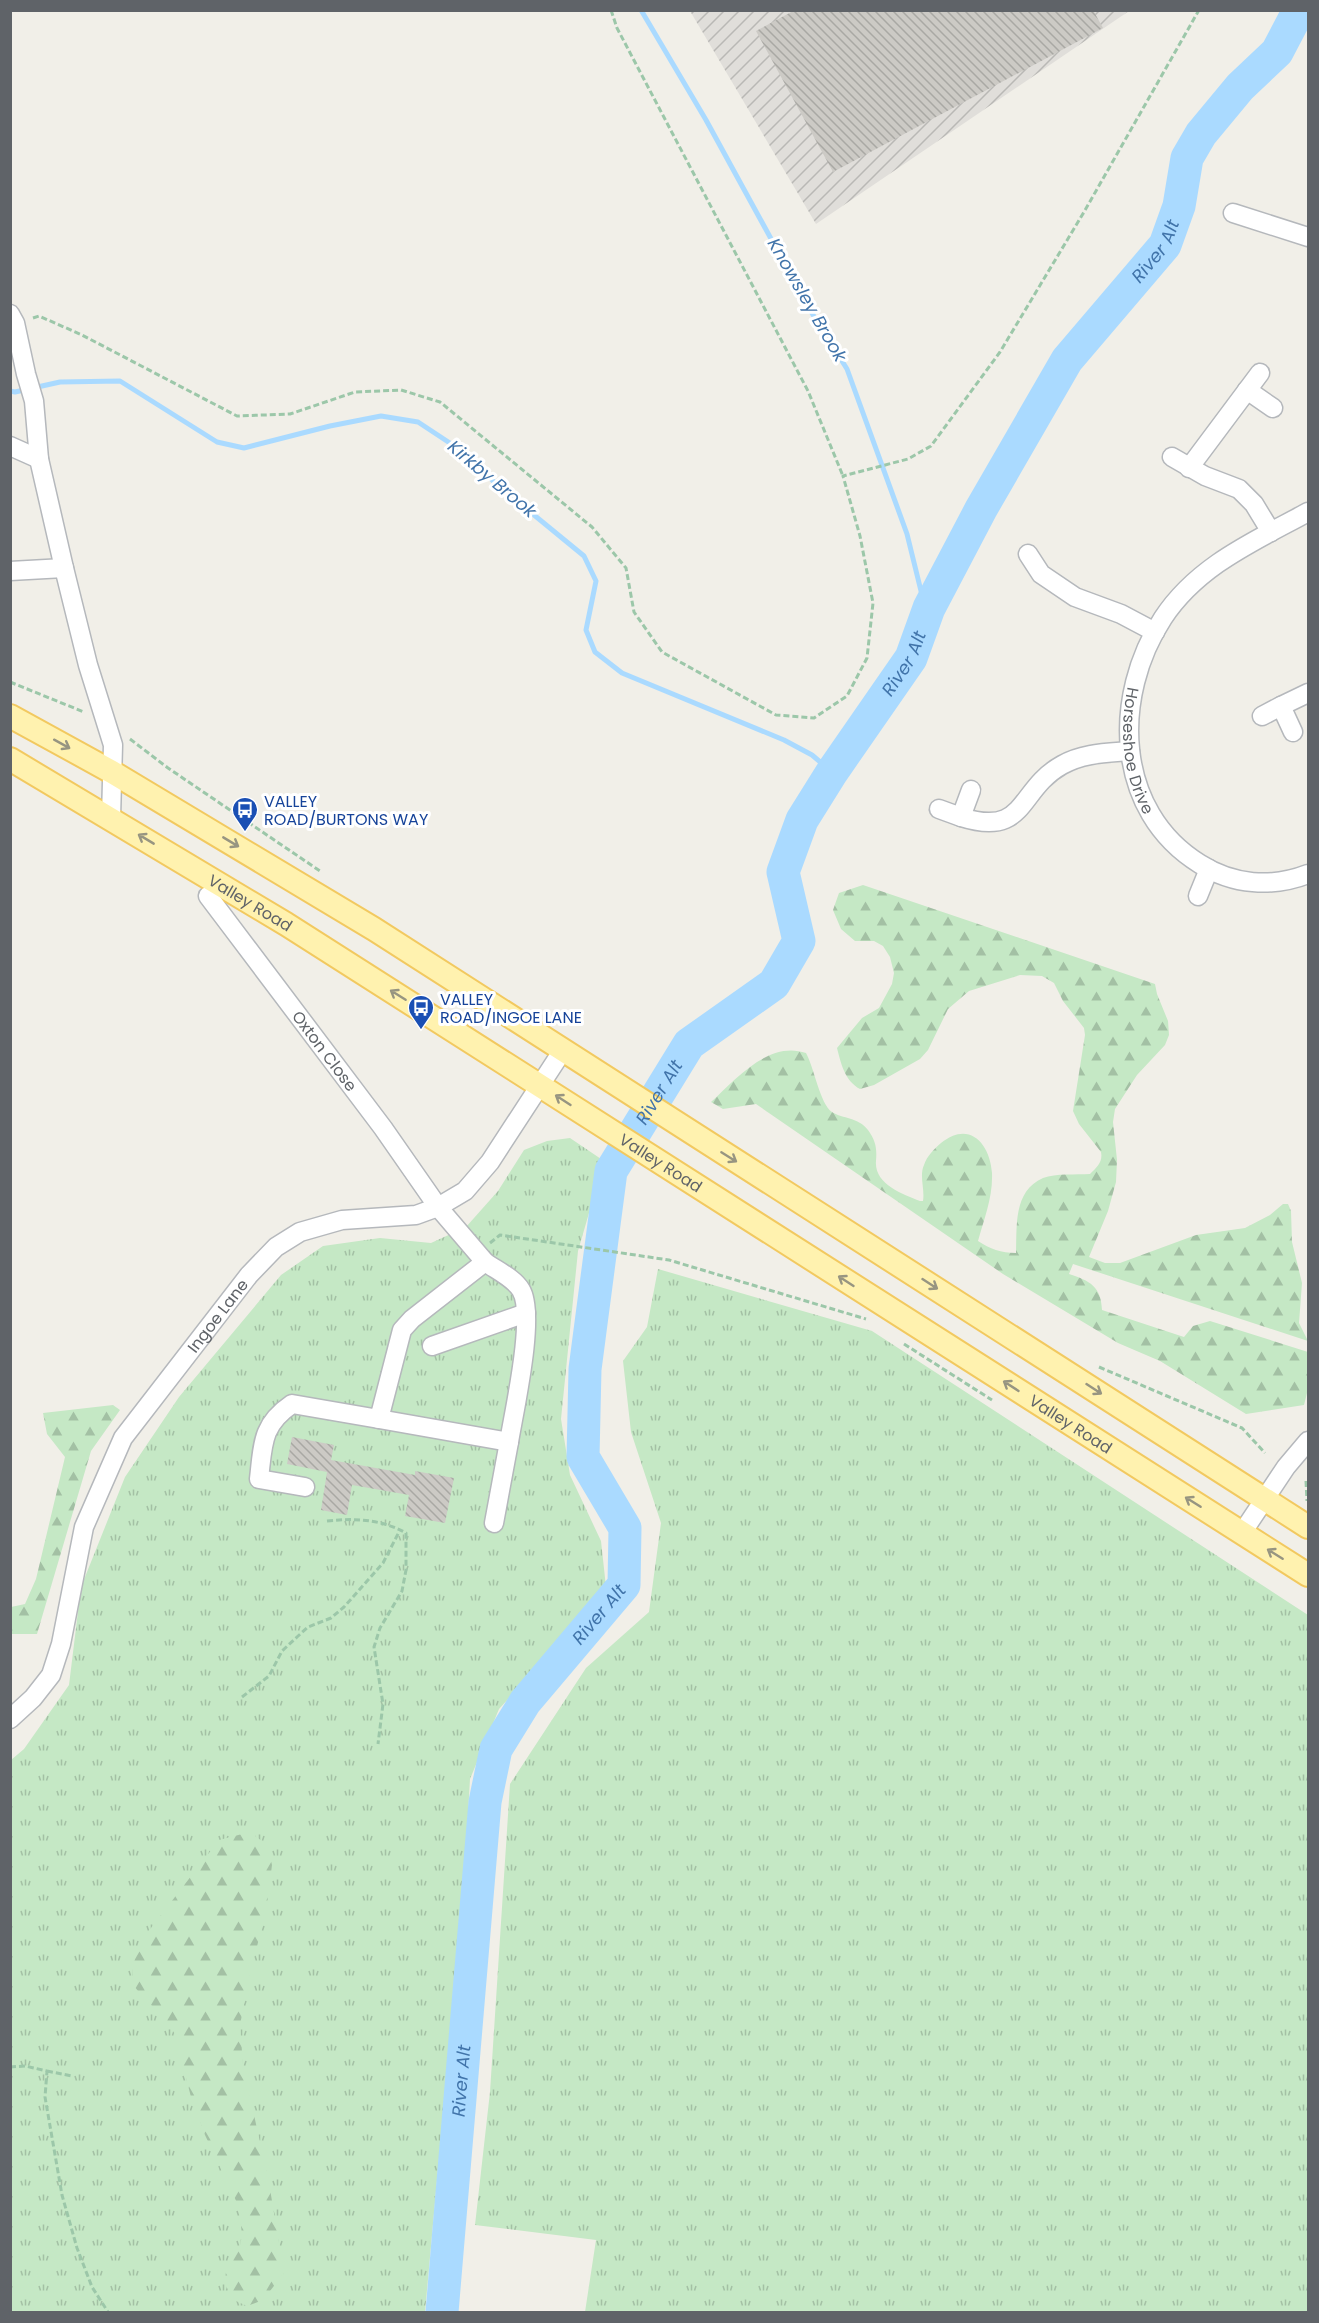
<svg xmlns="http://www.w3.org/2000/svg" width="1319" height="2323" font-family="Poppins,sans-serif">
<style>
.industrial{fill:url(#industrial-furrows)}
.grass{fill:url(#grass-tufts)}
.forest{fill:url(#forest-firs)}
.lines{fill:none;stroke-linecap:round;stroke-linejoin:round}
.stream{stroke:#aadaff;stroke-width:5}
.river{stroke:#aadaff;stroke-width:33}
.building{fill:url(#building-back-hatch)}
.minor-casing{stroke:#b5b8bc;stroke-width:21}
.major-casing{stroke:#f2c960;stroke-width:26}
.path{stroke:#9cc7a9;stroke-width:3;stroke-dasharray:6 3;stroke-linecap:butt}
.minor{stroke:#fff;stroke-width:18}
.major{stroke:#fff2af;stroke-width:22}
.oneway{stroke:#979581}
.labels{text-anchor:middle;stroke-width:6;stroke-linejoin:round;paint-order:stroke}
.street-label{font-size:16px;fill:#5f6368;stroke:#fff}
.transit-label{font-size:16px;fill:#164399;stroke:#fff;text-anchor:start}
.water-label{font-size:18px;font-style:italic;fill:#4174aa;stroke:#fff}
</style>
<defs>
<pattern id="industrial-furrows" width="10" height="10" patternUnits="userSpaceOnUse" patternTransform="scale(1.5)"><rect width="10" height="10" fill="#e0deda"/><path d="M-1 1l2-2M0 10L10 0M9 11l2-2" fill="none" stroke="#b9b8b5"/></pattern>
<pattern id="grass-tufts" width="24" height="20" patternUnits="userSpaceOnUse" patternTransform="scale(1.5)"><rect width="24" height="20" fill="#c5e8c5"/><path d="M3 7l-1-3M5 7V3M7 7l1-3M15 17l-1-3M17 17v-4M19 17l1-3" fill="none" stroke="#a3c0a4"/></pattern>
<pattern id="forest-firs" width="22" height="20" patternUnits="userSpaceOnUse" patternTransform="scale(1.5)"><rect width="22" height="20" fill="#c5e8c5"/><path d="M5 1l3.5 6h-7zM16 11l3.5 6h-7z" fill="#a3c0a4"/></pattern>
<pattern id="building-back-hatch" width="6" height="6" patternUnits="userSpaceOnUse" patternTransform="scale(1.5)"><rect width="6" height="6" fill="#cccac5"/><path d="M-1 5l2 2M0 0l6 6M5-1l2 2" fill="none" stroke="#a9a8a4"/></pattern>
</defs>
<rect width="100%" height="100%" fill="#f1efe8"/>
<path class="industrial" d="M690,11H1129L816,224Z"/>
<path class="grass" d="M570,1138L604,1161L578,1251L561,1419L570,1475L601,1541L606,1587L566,1636L499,1709L470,1779L464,1883L425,2312H11V1760L24,1749L69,1685L81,1587L125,1477L179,1397L281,1275L323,1246L380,1238L431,1243L466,1227L498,1191L524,1150L547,1141Z
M658,1269L872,1331L1308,1615V2312H585L596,2240L475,2225L490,2092L510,1784L586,1668L649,1612L661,1523L631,1432L623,1361L647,1327Z"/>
<path class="forest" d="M863,885L1155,984L1157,994L1168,1021L1169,1035L1165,1045L1137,1075L1115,1109L1113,1122L1117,1160L1116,1182L1108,1211L1089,1257L1105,1263H1120L1196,1235L1245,1228L1270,1215L1283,1204H1288L1291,1211L1292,1242L1302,1283L1299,1323L1308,1341L1073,1264L1069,1274C1090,1281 1101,1286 1102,1310L1184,1337L1193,1326L1210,1321L1308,1352V1389L1304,1405L1246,1414L1160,1361L1118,1343L1003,1274L756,1104L723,1109L711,1102C736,1079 769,1040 806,1053C814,1067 820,1104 832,1112C843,1119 858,1117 868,1130C876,1141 877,1149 876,1161C874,1184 902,1194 920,1201H923C925,1189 919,1176 924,1165C927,1156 934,1149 941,1143C969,1120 990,1143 992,1173C993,1197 984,1219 978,1241C990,1249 1001,1253 1016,1253C1017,1227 1013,1191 1043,1178C1056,1173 1076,1175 1090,1174C1097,1167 1103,1162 1101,1152L1079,1124L1073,1111L1085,1035L1084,1028L1063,1001L1054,983L1042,976L1020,975L969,991L948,1009L928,1050L920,1059L874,1085L860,1089C845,1081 841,1064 837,1048L862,1018L879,1008L892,984L894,973L890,957L883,946L874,941H855L841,929L833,910L839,893Z
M113,1405L120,1410L91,1451L37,1634H11V1607L25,1604L36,1579L65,1457L47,1434L43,1413Z
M250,1832L267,1845L272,1865L266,1912L250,1973L240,2025L243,2065L269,2183L284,2273L263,2300L247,2306L236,2301L227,2288L225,2279L227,2265L240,2246L242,2235L239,2207L205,2135L192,2101L175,2034L159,2011L147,2002L134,1986L132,1966L144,1937L219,1840Z"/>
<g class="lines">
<path class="stream" d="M641,10L706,120L810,310L847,369L907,534L921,591L929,608
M10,391L15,392L60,382L120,381L217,442L244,448L330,426L381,416L418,422L468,455L495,483L584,556L596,581L586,630L595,652L622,673L784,740L812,755L832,772"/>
<path class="river" id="s1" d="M442,2312L485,1802L496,1749L525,1702L624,1585L625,1528L583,1457L585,1369L611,1171L689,1044L774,984L799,941L783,872L802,820L832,772L911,658L929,608L981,509L1067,360L1165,245L1179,206L1187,158L1201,134L1240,87L1277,52L1299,10"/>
</g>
<path class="building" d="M795,10H1093L1103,28L833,172L756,31Z
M292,1437L334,1445L331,1460L415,1475V1471L454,1478L445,1523L405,1516L409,1495L352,1485L347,1515L321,1510L327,1472L287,1464Z"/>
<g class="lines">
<defs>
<g id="minor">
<path d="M1233,213L1308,237"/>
<path d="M10,314L15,323L26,374L34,401L39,459L64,568L88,665L113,745L111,818"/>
<path d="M1247,390L1273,408"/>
<path d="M10,446L39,459"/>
<path d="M1172,457L1205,476L1239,489L1254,504L1271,532"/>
<path d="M1189,468L1260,373"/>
<path id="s2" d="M1308,512C1255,541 1198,565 1163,618C1112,696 1114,811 1200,864C1233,885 1272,888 1308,874"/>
<path d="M1028,554L1041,574L1075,597L1121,614L1155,632"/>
<path d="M10,571L64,568"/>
<path d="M1281,706L1308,693"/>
<path d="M1262,716L1281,706L1293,732"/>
<path d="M939,809L961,817L971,790"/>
<path d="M961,817C1027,838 1017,790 1062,765C1083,753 1107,753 1130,751"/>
<path id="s3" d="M208,896L383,1128L438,1207L485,1262L412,1319L402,1330L379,1419L292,1404C261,1425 263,1445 259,1479L305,1487"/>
<path d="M1198,896L1209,869"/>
<path d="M485,1262C496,1270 514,1278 521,1290C536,1315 514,1411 509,1442"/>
<path d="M432,1346L526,1313"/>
<path d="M379,1419L509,1442L494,1523"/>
<path d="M1242,1533L1286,1467L1308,1441"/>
<path id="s4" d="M10,1719L33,1698L51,1675L61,1644L84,1527L123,1438L249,1275L276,1247L300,1232L342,1220L416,1215L438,1207L465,1191L490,1162L563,1050"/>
</g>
<g id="major">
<path d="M10,716L112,772L374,929L1308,1527"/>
<path id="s5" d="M10,759L286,924L1308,1575"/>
</g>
</defs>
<use href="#minor" class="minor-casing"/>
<use href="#major" class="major-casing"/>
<path class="path" d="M611,10L617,28L808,391L843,476
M33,318L39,316L82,335L237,416L290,414L355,392L401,390L440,402L592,527L626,568L634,612L662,652L776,715L814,718L847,696L867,658L873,603L860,536L843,476L908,459L931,446L1000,352L1084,212L1199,10
M10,682L84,712
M130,739L168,768L320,871
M490,1243L500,1235L669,1260L866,1319
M904,1344L992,1400
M1099,1367L1242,1428L1265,1453
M1306,1481L1307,1501
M327,1521C355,1518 381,1519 406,1533V1570L402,1591L380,1628L374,1647L383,1704L378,1744
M242,1697L269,1676L282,1651L297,1637L308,1627L331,1618L344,1607L383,1563L399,1532
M10,2067L25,2066L47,2071L45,2097L62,2195L77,2248L92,2287L108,2312
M47,2071L72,2076"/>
<use href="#minor" class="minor"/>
<use href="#major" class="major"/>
</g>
<defs><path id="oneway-shaft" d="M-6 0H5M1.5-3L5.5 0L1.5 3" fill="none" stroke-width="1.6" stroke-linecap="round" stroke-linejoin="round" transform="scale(1.5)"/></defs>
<g class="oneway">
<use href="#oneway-shaft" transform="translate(62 744) rotate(29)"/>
<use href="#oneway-shaft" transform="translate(146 839) rotate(-149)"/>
<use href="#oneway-shaft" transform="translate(231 842) rotate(31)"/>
<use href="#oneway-shaft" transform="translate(398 995) rotate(-148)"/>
<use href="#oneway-shaft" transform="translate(563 1100) rotate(-147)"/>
<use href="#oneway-shaft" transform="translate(729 1157) rotate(32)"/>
<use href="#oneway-shaft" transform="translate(846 1281) rotate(-147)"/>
<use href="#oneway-shaft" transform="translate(930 1284) rotate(33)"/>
<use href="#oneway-shaft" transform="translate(1011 1386) rotate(-147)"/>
<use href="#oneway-shaft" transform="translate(1094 1389) rotate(33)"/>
<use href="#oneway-shaft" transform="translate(1193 1502) rotate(-148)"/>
<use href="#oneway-shaft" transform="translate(1275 1554) rotate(-148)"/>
</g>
<defs>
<symbol id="bus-pin" viewBox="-11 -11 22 30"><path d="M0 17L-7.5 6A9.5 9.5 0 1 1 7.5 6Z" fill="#1a4fb4" stroke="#fff"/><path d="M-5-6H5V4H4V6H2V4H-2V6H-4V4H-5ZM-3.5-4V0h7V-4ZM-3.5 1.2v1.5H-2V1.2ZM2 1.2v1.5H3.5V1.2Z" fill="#fff"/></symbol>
</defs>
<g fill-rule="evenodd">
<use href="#bus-pin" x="230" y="795" width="30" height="40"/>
<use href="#bus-pin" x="406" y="993" width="30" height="40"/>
</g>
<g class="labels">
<g class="street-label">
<text dy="6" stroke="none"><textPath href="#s2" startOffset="322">Horseshoe Drive</textPath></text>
<text dy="6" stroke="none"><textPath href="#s5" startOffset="280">Valley Road</textPath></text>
<text dy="6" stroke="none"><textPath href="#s3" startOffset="194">Oxton Close</textPath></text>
<text dy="6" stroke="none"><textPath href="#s5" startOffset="766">Valley Road</textPath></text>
<text dy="6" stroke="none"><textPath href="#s4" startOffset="464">Ingoe Lane</textPath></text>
<text dy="6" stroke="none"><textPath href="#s5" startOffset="1252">Valley Road</textPath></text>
</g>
<g class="transit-label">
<text x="264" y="807">VALLEY<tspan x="264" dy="18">ROAD/BURTONS WAY</tspan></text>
<text x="440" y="1005">VALLEY<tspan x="440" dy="18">ROAD/INGOE LANE</tspan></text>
</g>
<g class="water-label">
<text dy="6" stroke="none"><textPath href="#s1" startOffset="2304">River Alt</textPath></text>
<text transform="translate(807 300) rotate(60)" y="6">Knowsley Brook</text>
<text transform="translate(492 479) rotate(40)" y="6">Kirkby Brook</text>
<text dy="6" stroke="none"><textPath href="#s1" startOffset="1818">River Alt</textPath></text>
<text dy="6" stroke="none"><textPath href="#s1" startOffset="1294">River Alt</textPath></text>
<text dy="6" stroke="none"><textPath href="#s1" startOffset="736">River Alt</textPath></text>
<text dy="6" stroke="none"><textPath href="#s1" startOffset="232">River Alt</textPath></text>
</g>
</g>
<rect width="1319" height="2323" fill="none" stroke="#5f6368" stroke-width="24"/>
</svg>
